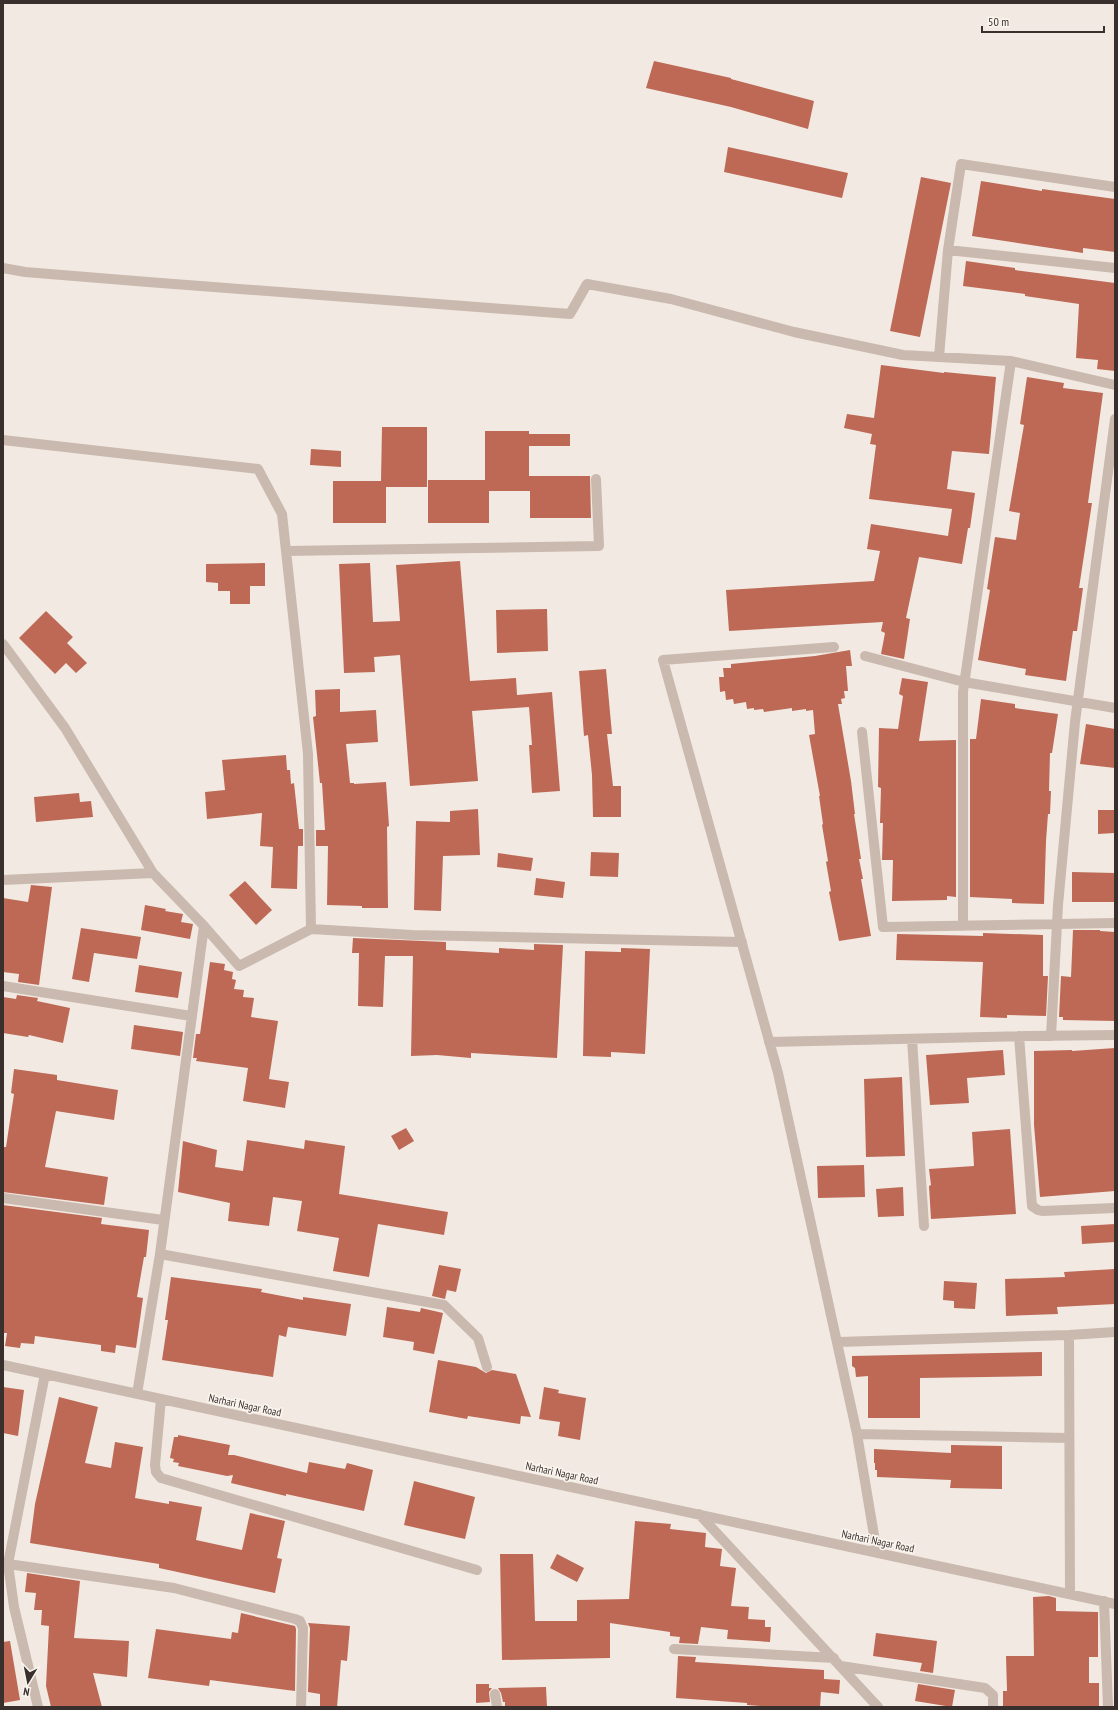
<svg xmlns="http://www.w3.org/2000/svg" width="1118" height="1710" font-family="'PT Sans Narrow',sans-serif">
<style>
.building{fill:#bd6955}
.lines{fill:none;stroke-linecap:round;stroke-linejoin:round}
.minor{stroke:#cab9ae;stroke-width:10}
.labels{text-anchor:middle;stroke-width:3.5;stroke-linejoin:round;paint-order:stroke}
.street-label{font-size:11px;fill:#392f2c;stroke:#faf4ee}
</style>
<rect width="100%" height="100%" fill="#f2eae2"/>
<path class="building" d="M654,61L731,78V79L814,101L808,129L731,107L646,88Z
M728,147L848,173L842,198L724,172Z
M921,177L951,183L920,337L890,331Z
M981,181L1042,191V189L1115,199V252L1083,248V253L972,236Z
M966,261L1015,268V270L1115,283V371L1097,369L1098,360L1076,358L1079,304L1025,296V294L963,286Z
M881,365L944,373V372L996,377L989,454L952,451L947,489L975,493L970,528H968L962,564L919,557L906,618L910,619L904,659L881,654L885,633L881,631L883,622L729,631L726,590L874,581L880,551L867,549L871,524L948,536L952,509L869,499L876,445L870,444L872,434L844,428L847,414L874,418Z
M1027,377L1064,383L1063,388L1103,393L1088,503H1092L1079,588H1083L1077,631H1073L1066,681L1025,675L1026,669L978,660L990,590L987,589L995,537L1016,540L1020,513L1009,511L1024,425L1020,424Z
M382,427H427V487H386V523H333V481H381Z
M485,431H529V434H570V446H529V476H590L591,518H530V491H489V523H428V480H485Z
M311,449L341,451V467L310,465Z
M460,561L470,681L516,678L517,695L552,692L560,791L532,793L529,745H532L529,707L472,711L478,781L410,786L400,655L374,657L375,672L344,673L339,564L370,563L373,622L400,621L396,565Z
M265,563V586H250V604H230V591H218V583L206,582V564Z
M547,609L548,651L497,653L496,610Z
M46,611L73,637L67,643L87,663L76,673L66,663L55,674L19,638Z
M850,650L852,666H846L848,691H844L845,698L841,699L842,704H838L851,781L855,814H854L861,859H859L863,879H861L871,936L839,941L829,892L831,891L826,862L828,861L822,825L823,824L819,796H820L809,735L815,734L813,710L806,711V709L792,711V708L764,712L763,709L754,710V708L747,709L746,702L734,704L733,699L726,700L725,691L720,692L719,677H724L723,668H731V664L815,656Z
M606,669L612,734H607L613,786H621V817H593L592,775L588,735L584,736L579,671Z
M902,678L928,682L919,741L956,740V897L947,896V900L892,901L893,860H882L883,823H880L881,788L878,787L879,728L898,729L903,696L899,694Z
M340,689V712L376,710L378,742L346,744L350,783H354V784L386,782L389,826L387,827L388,908H362V906L327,905L328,846H316V830H325L322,783H320L313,717L316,716L315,690Z
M981,699L1015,704V708L1058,714L1052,753H1050L1049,791H1051L1050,814H1048L1046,841L1044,904L1012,903V899L970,897V739H976Z
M1086,724L1115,729V768L1080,764Z
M286,755L287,770H290L291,784L294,783L299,829H303V846H298L297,889L271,888L273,847L260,846L262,813L207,819L205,792L225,790L222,760Z
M79,793L80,802L91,801L93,817L36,822L34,797Z
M478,809L480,855L443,856L441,911L414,910L416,821L450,822V811Z
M1098,810H1115V833L1098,834Z
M591,852L619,853L618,877L590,876Z
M498,853L533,858L531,871L497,867Z
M1072,872L1115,873V902H1072Z
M536,878L565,882L563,898L534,895Z
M245,881L272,910L256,925L229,895Z
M31,885L52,887L39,985L18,982L19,974L3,972V898L28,902Z
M145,905L166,909L165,911L183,914L181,922L193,924L190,939L141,930Z
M81,928L141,937L137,959L94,953L89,982L72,979Z
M1073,930H1100V931L1115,932V1021L1063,1020V1017H1059L1061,976L1071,977Z
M983,933L1043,935V976H1048L1046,1016L1007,1015V1018L980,1017L983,962L896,960L897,934L983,936Z
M353,938L446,942V950L499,953V948L534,950V944L563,945L557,1058L471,1053V1058L437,1055L411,1056L413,956H385L383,1007L358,1006L359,953H352Z
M621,948L650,949L645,1054L611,1052V1057L583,1056L585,951L621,952Z
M210,962L225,964L224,970L233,972L232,979L236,980L234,989L244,990L243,997L254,998L251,1017L278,1021L269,1079L289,1082L285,1108L243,1101L248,1068L196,1061L197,1058H193L196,1034H200Z
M139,965L182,972L178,998L135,992Z
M17,995L38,998L37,1001L70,1008L63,1043L29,1035L28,1037L3,1033V997L16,999Z
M134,1025L183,1032L180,1056L131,1049Z
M1115,1048V1191L1040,1197L1034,1125V1051L1072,1050V1051Z
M1003,1050L1005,1075L967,1078L969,1103L930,1105L926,1055Z
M14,1069L57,1075V1080L118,1090L114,1120L56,1111L45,1167L108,1177L104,1205L3,1192V1147H6L14,1094L11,1093Z
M902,1077L905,1156L866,1157L864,1079Z
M406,1128L414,1141L399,1150L391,1136Z
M1010,1129L1016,1214L931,1219L929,1186L931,1185L929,1169L974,1166L972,1132Z
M247,1140L304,1149L305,1140L345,1146L339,1194L448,1212L444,1235L378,1224L369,1277L333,1271L339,1238L297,1231L302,1201L273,1197L269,1226L228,1221L230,1203L178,1192L183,1141L217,1150L215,1167L243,1171Z
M864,1165L865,1197L818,1198L817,1166Z
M903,1187L904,1216L878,1217L876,1189Z
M3,1205L102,1218L101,1224L149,1230L146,1257H144L137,1297L143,1298L136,1348L116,1345L115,1353L101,1351V1345L35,1336L34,1344L21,1343L20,1348L5,1346L7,1333H3Z
M1115,1224V1242L1082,1244L1081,1226Z
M439,1265L461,1269L456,1292L447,1290L445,1299L432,1296Z
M1115,1269V1304L1057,1307L1058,1314L1006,1316L1005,1279L1065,1277L1064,1272Z
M171,1277L262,1289L261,1292L303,1300V1297L351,1304L346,1336L288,1327L286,1337L279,1335L273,1377L162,1360L168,1320H165Z
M944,1281L977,1283L975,1309L954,1308V1301L943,1300Z
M387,1307L420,1312L421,1308L443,1313L434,1354L413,1350L414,1342L383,1337Z
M1042,1352V1376L920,1378V1418H868V1376L856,1377L855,1368L852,1366V1356Z
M438,1360L476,1367L486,1373L492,1370L516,1374L531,1417L521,1416L520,1424L468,1416L467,1419L429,1412Z
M3,1387L24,1390L18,1436L3,1433Z
M544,1387L559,1390L558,1393L586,1398L580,1440L558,1436L560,1422L539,1419Z
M59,1397L98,1407L85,1463L111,1468L115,1442L143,1447L135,1498L169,1504V1501L202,1507L196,1540L242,1550L250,1513L285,1521L277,1558L282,1559L275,1593L159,1568V1564L30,1543L35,1504Z
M178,1435L230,1445L228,1455H234L307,1473L309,1462L345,1469L347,1463L373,1470L364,1511L286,1494V1496L231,1483L233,1475L227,1476L178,1466L179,1463L173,1462L174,1459L170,1458L174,1437H178Z
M951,1445L1002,1446V1489L950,1488L951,1480L877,1477V1470H875V1463H874V1449L951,1453Z
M414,1481L475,1497L465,1539L404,1525Z
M635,1521L671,1524L670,1529L706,1533L705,1547L722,1549L720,1566L736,1568L731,1606L749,1607L748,1619L765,1620V1627H771L770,1642L727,1639L728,1630L701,1627L698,1644L679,1643L680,1637L670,1636V1632L610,1623V1658L502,1660L500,1554H533L535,1621H577V1600L629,1599Z
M557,1554L584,1568L577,1582L550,1568Z
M27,1573L80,1581L74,1638L129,1641L127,1677L93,1673L102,1707H51L46,1686L49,1626L41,1625L42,1610H34L36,1593L25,1592Z
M1049,1596L1056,1598V1611L1098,1612V1657H1089V1683H1099V1707H1003V1691H1007L1006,1656H1034L1033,1597Z
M241,1613L295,1626L296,1629L295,1691L210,1680L209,1686L148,1678L156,1629L231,1639L232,1632L238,1633Z
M308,1623L350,1626L347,1661L341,1660L337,1707H320V1694L308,1692L310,1628Z
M876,1633L937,1641L933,1673L920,1671L922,1663L873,1656Z
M10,1641L20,1700L3,1703V1642Z
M678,1656L696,1657L695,1662L824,1670V1679L840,1680L839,1694L821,1692L820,1707H776L747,1705V1703L676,1698Z
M476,1684H489V1688H492L489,1692L490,1702L476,1703Z
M918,1684L955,1690L952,1707L915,1701Z
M546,1687L547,1707H505V1702H503L501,1693L498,1688Z"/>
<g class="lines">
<path class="minor" d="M948,250L1115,268
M3,268L25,272L148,282L570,314L587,284L671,299L794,332L903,355L1011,361L1115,385
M939,357L948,250L961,164L1115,187
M3,440L258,469L282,514L308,754L311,929
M286,551L599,546L596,479
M3,644L65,728L153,873
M834,647L663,660L778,1073L857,1434L877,1553
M865,656L964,682L1115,708
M862,732L883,927L1115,923
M3,880L153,873L204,926
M963,926V692L1011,361
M3,986L191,1016
M1019,1036L1032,1206L1038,1210L1042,1211L1115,1208
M1051,1036L1058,905L1075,722L1115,419
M912,1039L924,1226
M769,1042L1028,1036L1115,1035
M3,1198L163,1220
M160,1254L444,1305L478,1338L487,1367
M1069,1335L1070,1594
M838,1342L1069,1335L1115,1332
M3,1365L1115,1604
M137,1394L160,1254L204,926L239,966L311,929L412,935L742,942
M161,1399L155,1465L156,1472L161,1478L477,1570
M857,1434L1069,1438
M699,1514L878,1707
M8,1564L174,1588L295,1619L300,1621L303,1628L301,1707
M1104,1601L1108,1707
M674,1649L834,1658
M841,1666L985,1688L993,1695V1707
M495,1694L497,1707
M38,1707L14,1607L8,1564L45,1374"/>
</g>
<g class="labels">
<g class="street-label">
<text transform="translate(245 1405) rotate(12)" y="4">Narhari Nagar Road</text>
<text transform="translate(562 1473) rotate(12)" y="4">Narhari Nagar Road</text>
<text transform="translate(878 1541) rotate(12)" y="4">Narhari Nagar Road</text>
</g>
</g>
<rect width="1118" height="1710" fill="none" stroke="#392f2c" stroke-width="8"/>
<g transform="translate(28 1682) rotate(190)" stroke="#faf4ee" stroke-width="3" paint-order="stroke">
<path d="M0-3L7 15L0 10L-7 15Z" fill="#392f2c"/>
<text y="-6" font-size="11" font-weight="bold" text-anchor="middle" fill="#392f2c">N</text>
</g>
<path d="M982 26v6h122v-6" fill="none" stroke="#392f2c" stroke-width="2"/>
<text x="988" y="26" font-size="12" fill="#392f2c" stroke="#faf4ee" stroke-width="3" paint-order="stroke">50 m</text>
</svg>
